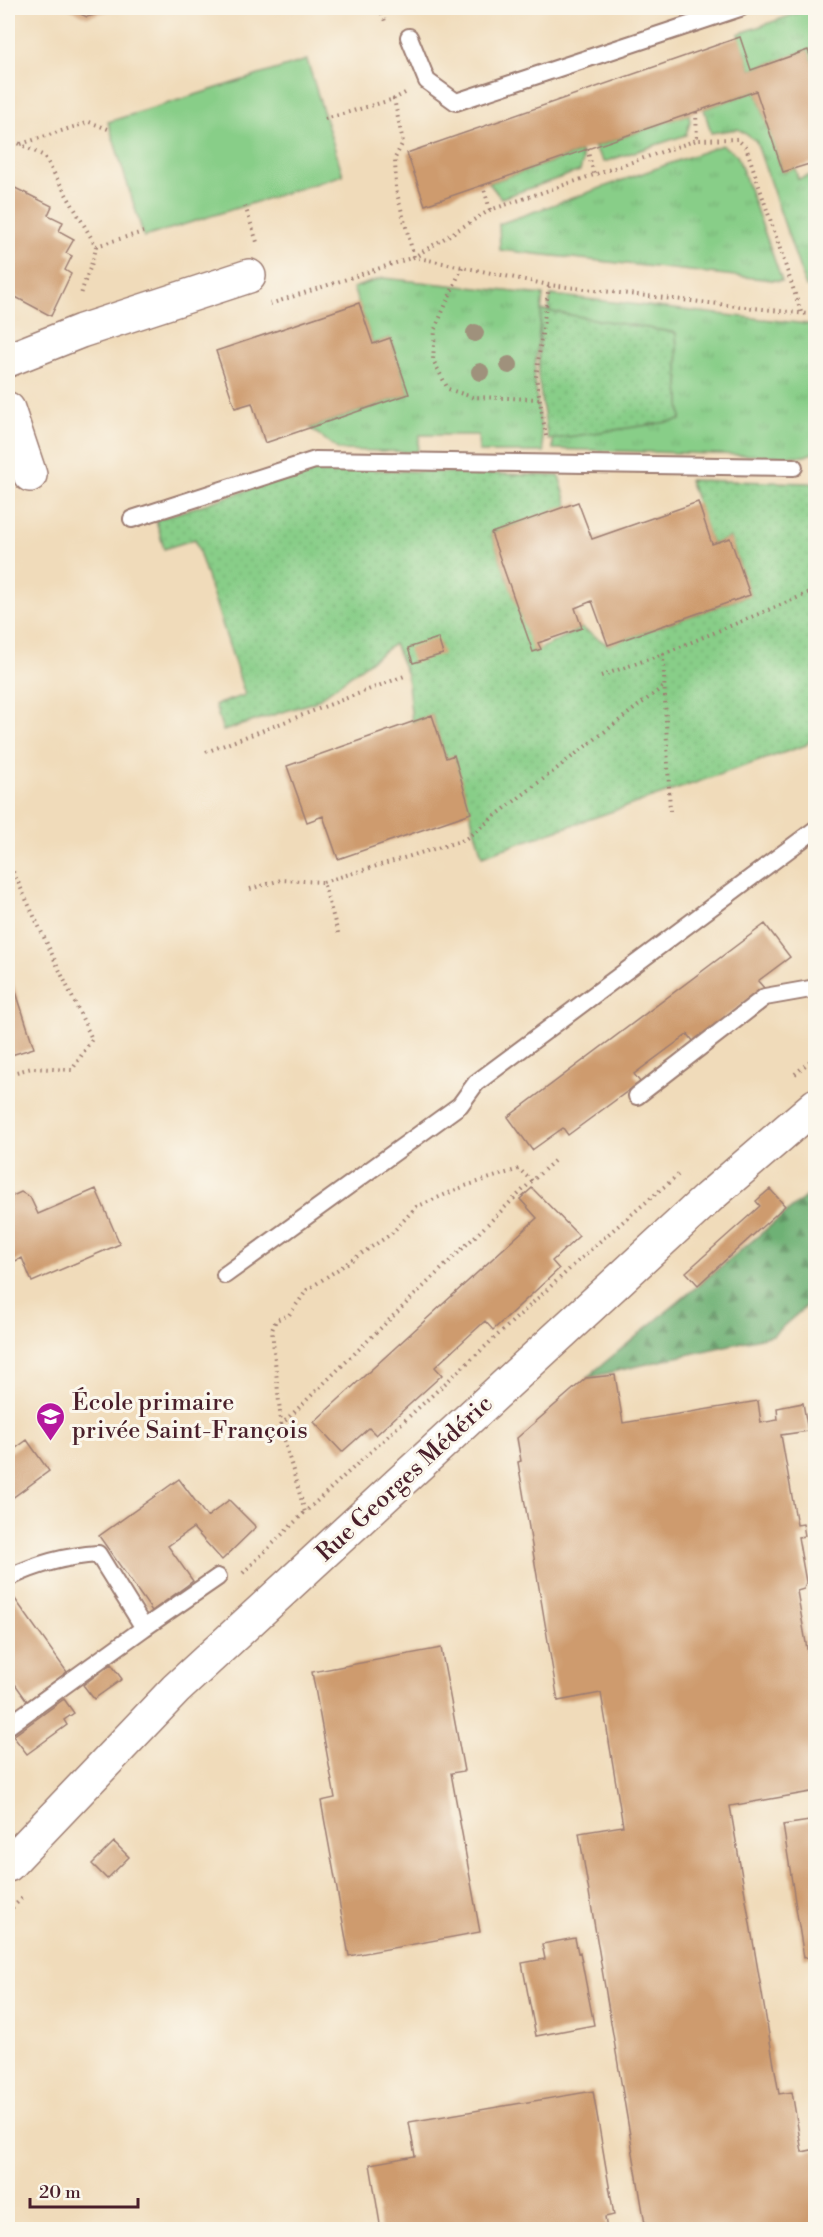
<svg xmlns="http://www.w3.org/2000/svg" width="823" height="2237" font-family="'Libre Bodoni',serif">
<style>
.grass{fill:url(#grass-tufts);stroke:#69765a;stroke-width:1.5}
.forest{fill:url(#forest-firs);stroke:#5c6850;stroke-width:1.5}
.park{fill:url(#park-dots);stroke:#69765a;stroke-width:1.5}
.pitch{fill:#88ce88;stroke:#69765a;stroke-width:1.5}
.building{fill:#ce9b6e}
.lines{fill:none;stroke-linecap:round;stroke-linejoin:round}
.service-casing{stroke:#9d7d72;stroke-width:20}
.minor-casing{stroke:#9d7d72;stroke-width:36}
.path{stroke:#9d7d72;stroke-width:4;stroke-dasharray:1.5 4.5;stroke-linecap:butt}
.service{stroke:#fff;stroke-width:16}
.minor{stroke:#fff;stroke-width:33}
.tree{fill:#9f917b}
.labels{text-anchor:middle;stroke-width:6;stroke-linejoin:round;paint-order:stroke}
.poi-label{font-size:24px;fill:#4a1f2b;stroke:#fbf7ec;text-anchor:start}
.street-label{font-size:24px;fill:#4a1f2b;stroke:#fbf7ec}
</style>
<defs>
<pattern id="grass-tufts" width="24" height="20" patternUnits="userSpaceOnUse" patternTransform="scale(1.5)"><rect width="24" height="20" fill="#88ce88"/><path d="M3 7l-1-3M5 7V3M7 7l1-3M15 17l-1-3M17 17v-4M19 17l1-3" fill="none" stroke="#77b076"/></pattern>
<pattern id="forest-firs" width="22" height="20" patternUnits="userSpaceOnUse" patternTransform="scale(1.5)"><rect width="22" height="20" fill="#6eb174"/><path d="M5 1l3.5 6h-7zM16 11l3.5 6h-7z" fill="#5c8f5f"/></pattern>
<pattern id="park-dots" width="8" height="8" patternUnits="userSpaceOnUse" patternTransform="scale(1.5)"><rect width="8" height="8" fill="#88ce88"/><path d="M2 2h.1M6 6h.1" fill="none" stroke="#77b076" stroke-width="1.8" stroke-linecap="round"/></pattern>
</defs>
<rect width="100%" height="100%" fill="#fbf7ec"/>
<filter id="ink" filterUnits="userSpaceOnUse"><feTurbulence type="fractalNoise" baseFrequency=".0167" numOctaves="2"/><feDisplacementMap in="SourceGraphic" scale="12" xChannelSelector="R" yChannelSelector="G"/><feConvolveMatrix kernelMatrix="1 2 1 2 8 2 1 2 1" color-interpolation-filters="sRGB"/></filter>
<filter id="wash" filterUnits="userSpaceOnUse"><feTurbulence type="fractalNoise" baseFrequency=".008" numOctaves="4" result="noise"/><feDisplacementMap in="SourceGraphic" scale="24" xChannelSelector="R" yChannelSelector="G"/><feGaussianBlur stdDeviation="1.35" result="paint"/><feColorMatrix in="noise" values="0 0 0 0 0 0 0 0 0 0 0 0 0 0 0 0 0 1.4 0 .05"/><feComposite in="paint" operator="in"/></filter>
<g filter="url(#wash)">
<rect width="100%" height="100%" fill="#f0dbba"/>
<path class="grass" d="M812,8H815V71L808,50L751,70L738,34Z
M756,91L783,172L795,168L798,179L815,174V287H806L756,141L738,129L711,133L704,109Z
M689,114L690,122L686,135L604,162L594,147Z
M722,145L737,155L782,281L500,250L499,224Z
M581,152L583,160L580,171L501,198L489,183Z
M383,278L543,295L534,377L544,452H479L478,435H420L417,452L339,450L310,428L409,394L390,338L373,344L353,288Z
M551,295L815,325V452L805,456H780L553,449V439L681,419L676,333L548,312Z"/>
<path class="forest" d="M815,1189V1284L804,1308L773,1335L586,1378Z"/>
<path class="park" d="M541,310L676,333L681,420L548,440L538,377Z
M316,468L559,476L568,506L491,533L534,652L582,628L608,645L750,595L730,538L712,544L689,480L811,483L816,485L815,735L806,745L482,856L454,756L446,758L432,715L412,722L407,675L394,644L314,702L223,731L215,705L245,695L195,539L164,549L156,520Z"/>
<path class="pitch" d="M307,60L343,175L144,237L108,122Z"/>
<g id="blocks">
<path class="building" d="M67,8H119L87,17Z
M740,37L751,70L808,50L816,71V162L783,172L756,91L425,205L407,153Z
M9,185L52,206L48,215L63,222L59,231L74,239L66,253L72,256L65,270L71,274L51,316L8,293Z
M359,303L373,344L390,338L409,394L265,443L252,403L235,408L216,351Z
M578,502L592,539L698,502L712,544L730,538L750,595L608,645L592,601L575,608L582,628L538,643L541,649L533,652L491,533Z
M438,638L443,654L413,663L408,648Z
M432,715L446,758L454,755L471,813L338,859L323,816L307,822L287,766Z
M765,924L790,957L758,981L764,988L693,1041L688,1034L634,1074L640,1082L568,1135L563,1128L532,1150L508,1117Z
M8,967L34,1048L8,1056Z
M532,1188L579,1236L552,1261L559,1269L493,1330L485,1321L435,1367L442,1375L376,1435L369,1428L342,1452L314,1422L537,1218L520,1199Z
M96,1189L120,1244L32,1282L22,1258L8,1264V1198L21,1192L30,1197L38,1214Z
M770,1189L785,1206L698,1285L686,1272L760,1206L756,1201Z
M615,1375L623,1423L758,1401L761,1423L778,1420L777,1408L803,1403L808,1431L781,1435L797,1525L803,1524L805,1536L798,1537L806,1582L804,1589L797,1591L816,1701V1791L730,1806L779,2094L792,2092L802,2152L816,2149V2230H646L579,1833L623,1826L601,1693L558,1701L518,1462L521,1461L517,1438L586,1378Z
M27,1440L49,1471L8,1501V1454Z
M179,1479L207,1517L229,1500L256,1527L222,1560L193,1528L168,1546L193,1581L152,1611L99,1536Z
M15,1599L67,1672L27,1701L8,1674V1604Z
M441,1648L464,1771L451,1773L480,1932L349,1956L321,1801L335,1798L312,1672Z
M111,1664L122,1679L94,1699L83,1685Z
M64,1699L74,1713L64,1720L67,1725L27,1754L13,1736Z
M816,1820V1956L804,1958L783,1825Z
M114,1842L129,1857L107,1879L92,1864Z
M575,1938L578,1953L580,1952L594,2025L536,2036L522,1963L545,1959L542,1944Z
M593,2091L614,2215L605,2217L607,2230H381L370,2164L415,2156L409,2122Z"/>
</g>
</g>
<g filter="url(#ink)">
<use href="#blocks" fill-opacity="0" stroke="#9d7d72" stroke-width="1.5"/>
<g class="lines">
<defs>
<path id="service" d="M409,37L427,81L456,102L740,8
M132,519L315,460L794,467
M637,1096L765,997L816,988
M225,1275L460,1105L476,1083L816,829
M8,1578C37,1564 65,1556 98,1554L144,1628L8,1726
M144,1628L218,1577"/>
<path id="minor" d="M8,360L81,331L249,276
M8,409L30,475
M8,1865L176,1689L708,1198L816,1105"/>
</defs>
<use href="#service" class="service-casing"/>
<use href="#minor" class="minor-casing"/>
<path class="path" d="M380,8L386,24
M405,93L394,99L403,142L395,158L396,190L414,257L490,210L697,140L737,139L746,147L801,312
M696,112L697,140
M325,119L394,99
M8,138L44,156L96,246C94,264 84,278 81,296
M21,144L89,122L111,130
M587,149L595,177
M483,185L490,210
M245,206L257,242
M96,246L143,232
M462,267L435,329L433,360L448,389L472,397L540,399
M270,304L414,257L549,285L816,315
M546,436L536,377L549,285
M663,654L670,811
M601,676L663,654L816,590
M206,752L407,675
M8,861L92,1039L72,1070L32,1068L8,1074
M323,882L464,840L664,686
M250,889L281,880L323,882L339,936
M795,1074L816,1056
M554,1161L532,1181L519,1169L465,1186L416,1207L391,1234L307,1290L289,1315L276,1320L272,1330L282,1433L305,1512L599,1242L678,1175
M281,1425L532,1181
M243,1573L305,1512
M8,1912L22,1898"/>
<use href="#service" class="service"/>
<use href="#minor" class="minor"/>
</g>
<g class="tree">
<circle cx="475" cy="333" r="9"/>
<circle cx="509" cy="365" r="9"/>
<circle cx="480" cy="372" r="9"/>
</g>
</g>
<defs>
<symbol id="school-pin" viewBox="-11 -11 22 30"><path d="M0 17L-7.5 6A9.5 9.5 0 1 1 7.5 6Z" fill="#b5179e" stroke="#fbf7ec"/><path d="M0-5L7-2L0 1L-7-2ZM-4 1L0 2.5L4 1V4Q0 6-4 4Z" fill="#fff"/></symbol>
</defs>
<g fill-rule="evenodd">
<use href="#school-pin" x="34" y="1400" width="33" height="45"/>
</g>
<g class="labels">
<g class="poi-label">
<text x="72" y="1410">École primaire<tspan x="72" dy="28">privée Saint-François</tspan></text>
</g>
<g class="street-label">
<text transform="translate(404 1478) rotate(-43)" y="8">Rue Georges Médéric</text>
</g>
</g>
<rect width="823" height="2237" fill="none" stroke="#fbf7ec" stroke-width="30"/>
<path d="M30 2198v9h108v-9" fill="none" stroke="#4a1f2b" stroke-width="3"/>
<text x="39" y="2198" font-size="18" fill="#4a1f2b" stroke="#fbf7ec" stroke-width="4.5" paint-order="stroke">20 m</text>
</svg>
